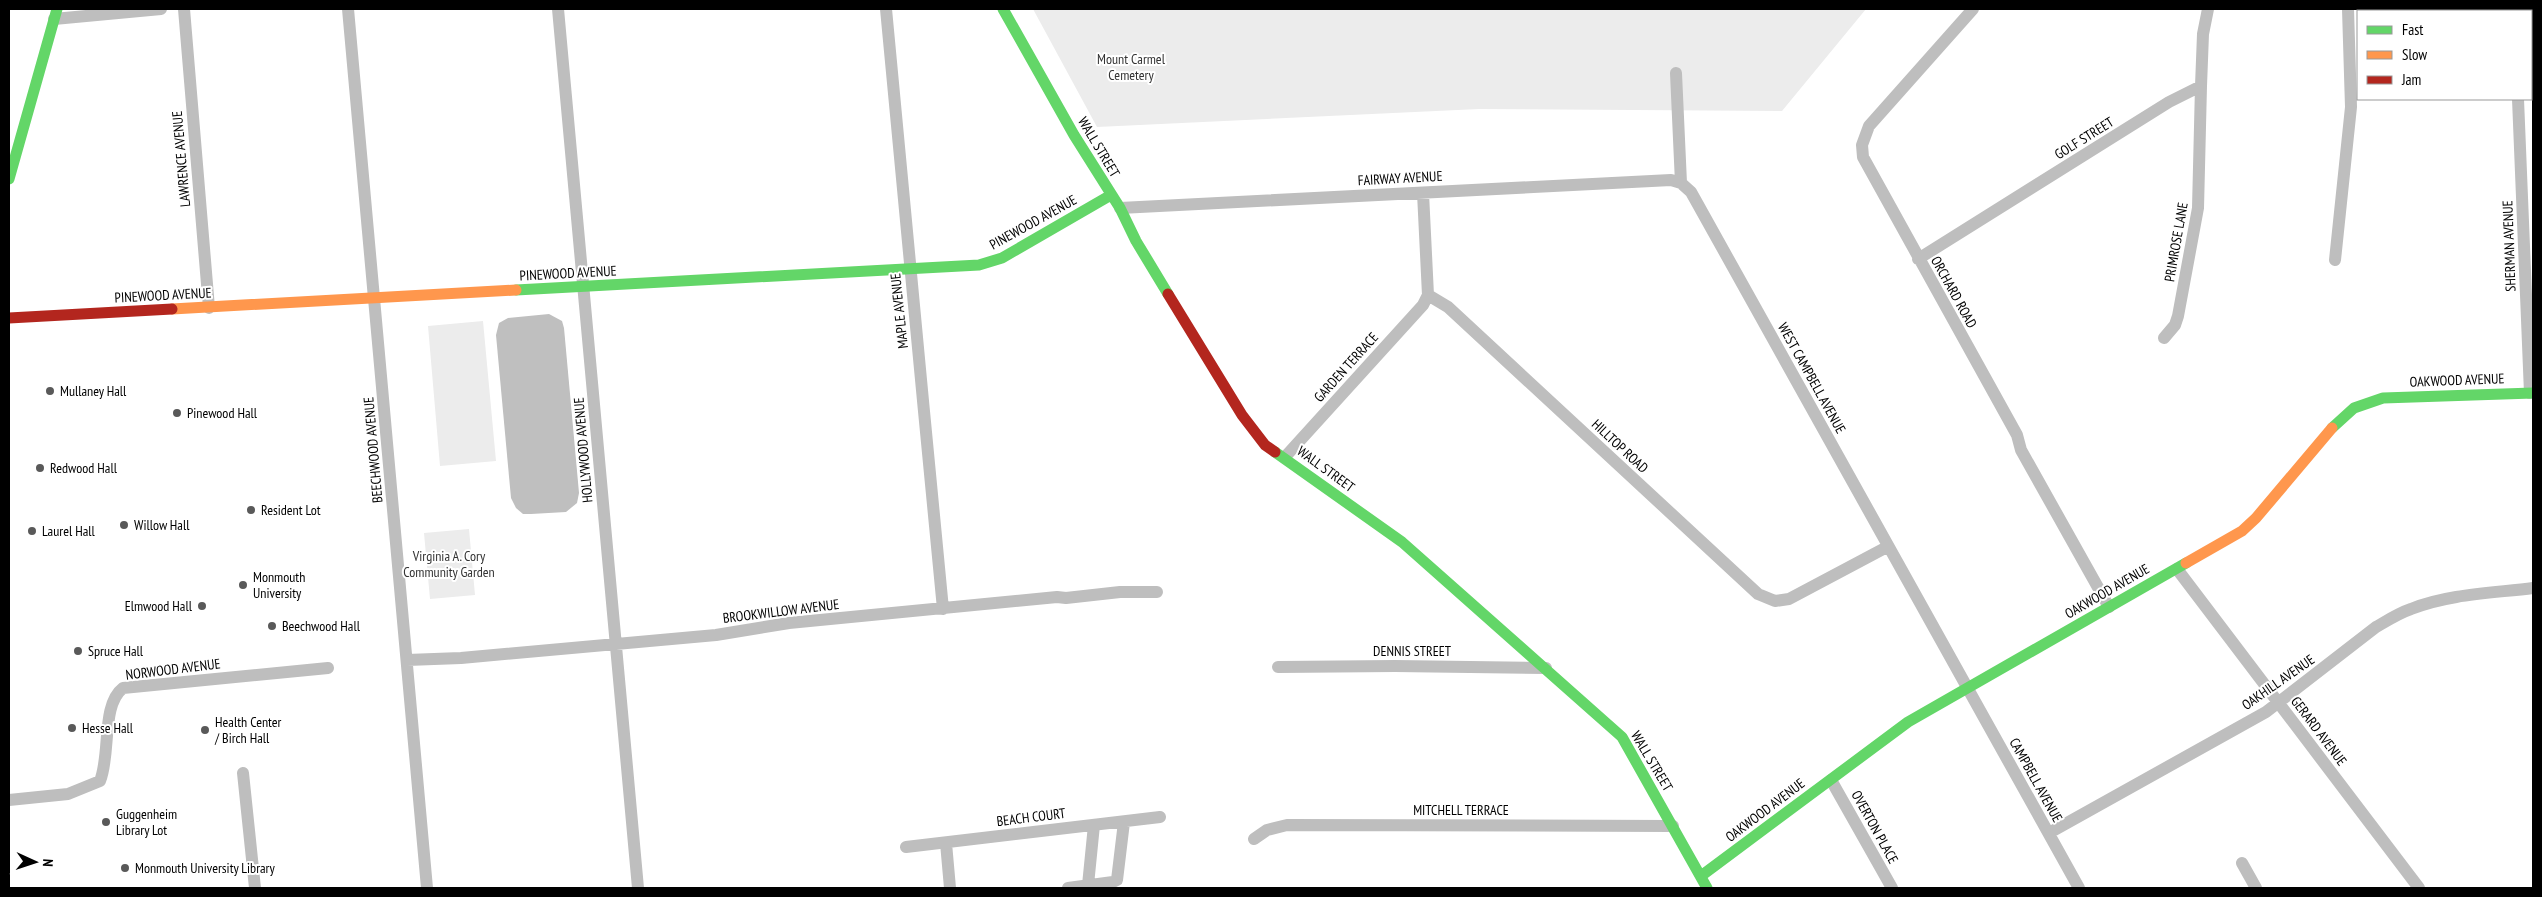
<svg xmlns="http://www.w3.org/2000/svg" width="2542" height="897" font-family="'PT Sans Narrow',sans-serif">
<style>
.green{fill:#ececec}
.water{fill:#bfbfbf}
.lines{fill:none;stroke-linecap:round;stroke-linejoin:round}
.street{stroke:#bebebe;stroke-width:12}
.fast{stroke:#63d668;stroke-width:11}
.slow{stroke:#ff974d;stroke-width:11}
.jam{stroke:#b3261e;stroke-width:11}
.poi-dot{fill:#595959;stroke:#fff;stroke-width:2}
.labels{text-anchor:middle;stroke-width:4;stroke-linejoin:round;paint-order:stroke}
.park-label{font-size:14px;fill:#333;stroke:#fff}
.street-label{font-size:14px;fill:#000;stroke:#fff}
.poi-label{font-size:14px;fill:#000;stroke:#fff;text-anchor:start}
</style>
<rect width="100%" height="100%" fill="#fff"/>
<path class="green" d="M1033,9H1866L1782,111L1479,109L1097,127Z
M483,321L496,461L440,466L428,326Z
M469,529L475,595L430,599L424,533Z"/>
<path class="water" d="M549,314L562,321L564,328L579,493L577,503L566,512L531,514H523L516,508L511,498L496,335L499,323L508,318Z"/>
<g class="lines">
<path class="street" d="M184,9L209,308
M348,9L427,888
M558,9L638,888
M886,9C904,209 924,409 943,609
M1973,9L1869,126L1862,145L1863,157L2017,435L2021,450L2109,607
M2514,9L2515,11
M54,19L161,9
M1676,73L1681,183L1691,192L2079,888
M2518,99L2530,393
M1423,193L1428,295L1448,307L1758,594L1775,601L1789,599L1887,547
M1120,208L1671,180L1681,183
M1918,259L2169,102L2201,86L2203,34L2208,9
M2335,260L2351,107L2348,9
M2164,338L2175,325L2178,316L2198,208L2201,86
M1285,457L1423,305L1428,295
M2177,569L2419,888
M407,660L461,658L716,635L789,623L1057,597L1066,598L1120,592H1157
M1278,667L1395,666L1546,668
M243,773L255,888
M1831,780L1892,888
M9,800L68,794L100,781C111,754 101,705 123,688L328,668
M2049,833L2266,712L2376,627C2388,620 2399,613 2411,609C2448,594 2494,593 2533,588
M1254,839L1267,830L1287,825L1673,826
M946,843L950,888
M906,847L1160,817
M2242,863L2256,888
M1088,885L1094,825
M1068,888L1113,882L1117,880L1124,822"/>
<path class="fast" d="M1003,9L1074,135L1120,208L1136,241L1168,294
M9,179L57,9
M516,290L979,265L1002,258L1111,195
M2332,428L2354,408L2383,398L2533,393
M1275,452L1402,542L1622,737L1707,888
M1701,876L1908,722L2186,563"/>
<path class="slow" d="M172,309L516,290
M2186,563L2242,531L2256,518L2332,428"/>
<path class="jam" d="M1168,294L1242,415L1265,445L1275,452
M9,318L172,309"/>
</g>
<g class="poi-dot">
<circle cx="50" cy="391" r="5"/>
<circle cx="177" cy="413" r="5"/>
<circle cx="40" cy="468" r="5"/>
<circle cx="251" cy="510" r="5"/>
<circle cx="124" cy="525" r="5"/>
<circle cx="32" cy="531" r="5"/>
<circle cx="243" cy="585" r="5"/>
<circle cx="202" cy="606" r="5"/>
<circle cx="272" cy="626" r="5"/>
<circle cx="78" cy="651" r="5"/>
<circle cx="72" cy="728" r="5"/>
<circle cx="205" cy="730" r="5"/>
<circle cx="106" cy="822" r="5"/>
<circle cx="125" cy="868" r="5"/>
</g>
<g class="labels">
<g class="park-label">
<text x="1131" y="64">Mount Carmel<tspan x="1131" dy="16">Cemetery</tspan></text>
<text x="449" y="561">Virginia A. Cory<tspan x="449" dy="16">Community Garden</tspan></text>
</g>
<g class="street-label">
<text transform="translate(2084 138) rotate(-32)" y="5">GOLF STREET</text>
<text transform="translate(1099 147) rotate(59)" y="5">WALL STREET</text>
<text transform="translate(181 159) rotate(-95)" y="5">LAWRENCE AVENUE</text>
<text transform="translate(1400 178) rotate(-3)" y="5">FAIRWAY AVENUE</text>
<text transform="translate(1033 222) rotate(-29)" y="5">PINEWOOD AVENUE</text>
<text transform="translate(2176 242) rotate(-80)" y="5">PRIMROSE LANE</text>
<text transform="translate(2509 246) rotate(-92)" y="5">SHERMAN AVENUE</text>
<text transform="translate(568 273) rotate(-3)" y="5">PINEWOOD AVENUE</text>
<text transform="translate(1954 292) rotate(61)" y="5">ORCHARD ROAD</text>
<text transform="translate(163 295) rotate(-3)" y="5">PINEWOOD AVENUE</text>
<text transform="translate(899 311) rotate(-96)" y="5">MAPLE AVENUE</text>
<text transform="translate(1346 367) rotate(-48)" y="5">GARDEN TERRACE</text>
<text transform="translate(1812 378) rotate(61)" y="5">WEST CAMPBELL AVENUE</text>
<text transform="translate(2457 380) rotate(-2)" y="5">OAKWOOD AVENUE</text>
<text transform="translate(1620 446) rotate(43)" y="5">HILLTOP ROAD</text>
<text transform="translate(373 450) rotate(-95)" y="5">BEECHWOOD AVENUE</text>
<text transform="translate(583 450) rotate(-95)" y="5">HOLLYWOOD AVENUE</text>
<text transform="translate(1326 469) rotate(36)" y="5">WALL STREET</text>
<text transform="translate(2107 591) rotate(-30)" y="5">OAKWOOD AVENUE</text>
<text transform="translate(781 611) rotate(-7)" y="5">BROOKWILLOW AVENUE</text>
<text x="1412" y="656">DENNIS STREET</text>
<text transform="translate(173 669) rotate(-7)" y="5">NORWOOD AVENUE</text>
<text transform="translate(2278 682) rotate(-35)" y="5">OAKHILL AVENUE</text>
<text transform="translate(2319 731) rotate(53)" y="5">GERARD AVENUE</text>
<text transform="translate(1652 761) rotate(59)" y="5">WALL STREET</text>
<text transform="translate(2036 780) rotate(61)" y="5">CAMPBELL AVENUE</text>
<text x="1461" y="815">MITCHELL TERRACE</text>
<text transform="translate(1765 810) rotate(-37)" y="5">OAKWOOD AVENUE</text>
<text transform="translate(1031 817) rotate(-7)" y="5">BEACH COURT</text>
<text transform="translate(1875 827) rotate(61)" y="5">OVERTON PLACE</text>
</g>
<g class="poi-label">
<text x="60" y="396">Mullaney Hall</text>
<text x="187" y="418">Pinewood Hall</text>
<text x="50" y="473">Redwood Hall</text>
<text x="261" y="515">Resident Lot</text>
<text x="134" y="530">Willow Hall</text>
<text x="42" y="536">Laurel Hall</text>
<text x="253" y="582">Monmouth<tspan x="253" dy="16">University</tspan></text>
<text x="192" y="611" text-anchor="end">Elmwood Hall</text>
<text x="282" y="631">Beechwood Hall</text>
<text x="88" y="656">Spruce Hall</text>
<text x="215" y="727">Health Center<tspan x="215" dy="16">/ Birch Hall</tspan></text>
<text x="82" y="733">Hesse Hall</text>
<text x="116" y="819">Guggenheim<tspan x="116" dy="16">Library Lot</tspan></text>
<text x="135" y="873">Monmouth University Library</text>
</g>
</g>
<rect width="2542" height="897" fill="none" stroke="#000000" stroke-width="20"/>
<rect x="2357" y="10" width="175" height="90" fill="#ffffff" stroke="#999999"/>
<rect x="2367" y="26" width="25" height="8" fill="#63d668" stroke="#999999"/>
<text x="2402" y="35" font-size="15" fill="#000000">Fast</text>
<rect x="2367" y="51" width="25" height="8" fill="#ff974d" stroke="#999999"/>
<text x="2402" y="60" font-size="15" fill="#000000">Slow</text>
<rect x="2367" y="76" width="25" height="8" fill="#b3261e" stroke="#999999"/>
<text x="2402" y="85" font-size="15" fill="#000000">Jam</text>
<g transform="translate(35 862) rotate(93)" stroke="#ffffff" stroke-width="4" paint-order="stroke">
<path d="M0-4L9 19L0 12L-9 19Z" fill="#000000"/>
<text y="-8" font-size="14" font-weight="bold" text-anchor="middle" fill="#000000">N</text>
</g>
</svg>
